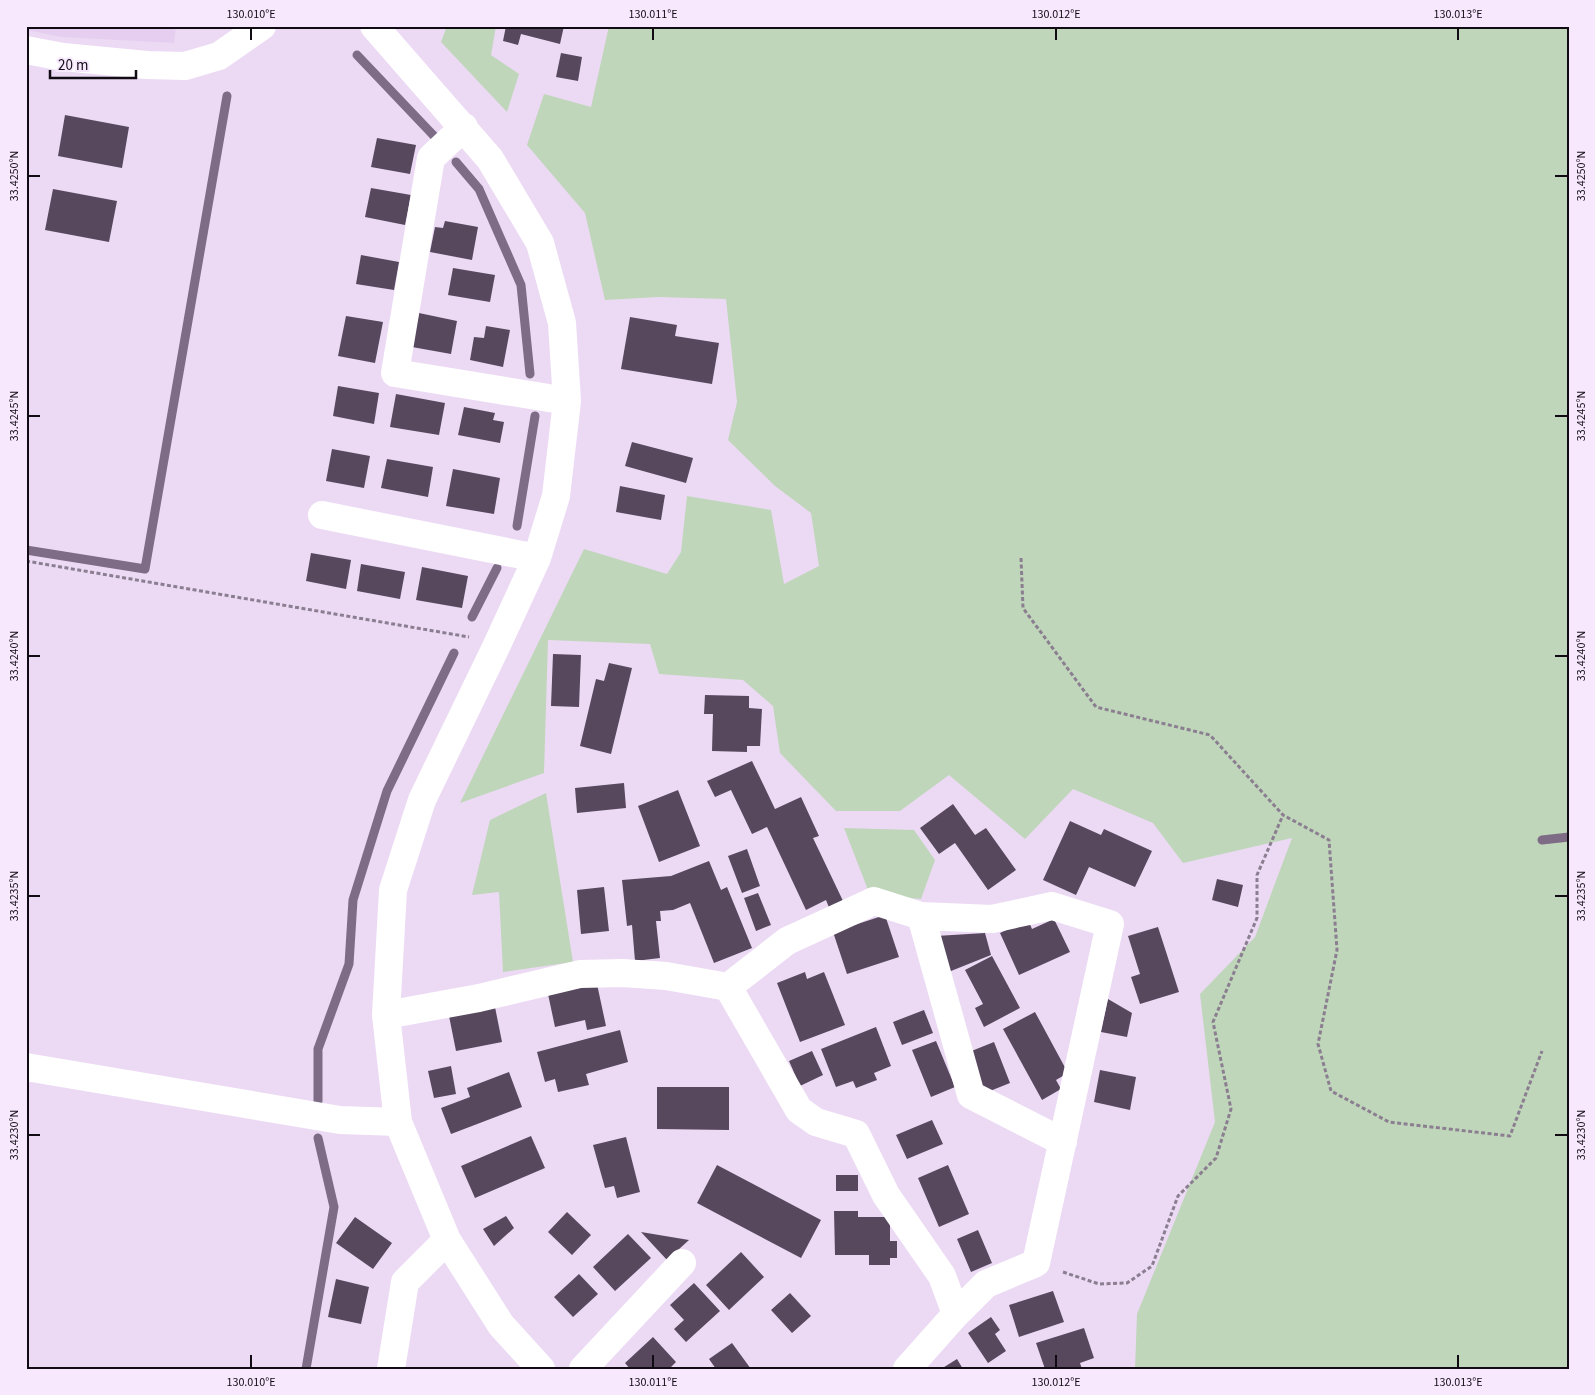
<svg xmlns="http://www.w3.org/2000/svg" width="1595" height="1395" font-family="'Source Sans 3',sans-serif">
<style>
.built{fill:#e5ceef}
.green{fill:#bfd6ba}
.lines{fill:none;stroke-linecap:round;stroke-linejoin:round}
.stream{stroke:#7e6b85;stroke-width:9}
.building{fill:#57485e}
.path{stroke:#8b7e90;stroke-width:3;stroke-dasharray:4 2.5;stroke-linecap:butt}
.minor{stroke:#fff;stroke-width:28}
.ticks{fill:none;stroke:#110b13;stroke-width:2}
.neatline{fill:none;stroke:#110b13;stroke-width:2}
.ticks-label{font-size:12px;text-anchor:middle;fill:#110b13}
</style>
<rect width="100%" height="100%" fill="#ecdaf4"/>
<path class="built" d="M26,26H176L174,43L62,37L26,30Z"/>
<path class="green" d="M447,26H496L491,55L519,74L507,112L441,42Z
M609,26H1569V1369H1135L1137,1314L1215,1122L1200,994L1255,937L1292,838L1183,863L1153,823L1073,789L1025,839L949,775L900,811H836L780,753L773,706L743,680L659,674L650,644L548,640L544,773L460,803L584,549L667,574L681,552L687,496L771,510L784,584L819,566L811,513L775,486L728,440L737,402L726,299L659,297L605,300L585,213L527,145L544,94L591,107Z
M546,793L573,962L503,972L499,892L472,895L490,820Z
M844,828L914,830L935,860L921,899L870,895Z"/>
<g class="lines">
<path class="stream" d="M357,55L435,137
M456,162L479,189L521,285L530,374
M517,526L535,416
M26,550L145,569L227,96
M472,617L497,568
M1542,840L1569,837
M318,1101V1049L349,964L353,900L387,791L454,653
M306,1369L334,1207L318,1138"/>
</g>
<path class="building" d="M506,26H564L560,44L521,34L518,45L503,41Z
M561,53L582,57L578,81L556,77Z
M65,115L129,127L122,168L58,156Z
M377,138L416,145L410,174L371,167Z
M371,188L411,195L405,225L365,217Z
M53,189L117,201L109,242L45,230Z
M445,221L478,227L472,260L430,252L435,227L443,228Z
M361,255L399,262L394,290L356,284Z
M453,268L495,275L490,302L448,295Z
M419,313L457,321L451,354L412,347Z
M346,316L383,322L375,363L338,356Z
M630,317L677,325L675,336L719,343L712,384L621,369Z
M486,326L510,330L503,367L470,360L474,337L484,338Z
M338,386L379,393L374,424L333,416Z
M396,394L445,403L439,435L390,427Z
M464,407L495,413L493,420L504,422L500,443L458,435Z
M632,442L693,458L686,483L625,466Z
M332,449L370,456L364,488L326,481Z
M387,459L433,467L428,497L381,488Z
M453,469L500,478L494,514L446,506Z
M620,486L665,495L661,520L616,512Z
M311,553L351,560L346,589L306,581Z
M361,564L405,572L400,599L357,591Z
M422,567L468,576L462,608L416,600Z
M553,654L581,655L579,707L551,706Z
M609,663L632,668L611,754L580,746L596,679L604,681Z
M705,695L749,696V708L762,709L760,746H747V752L712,751L713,714H704Z
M752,761L775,809L801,797L819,836L813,838L844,903L830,910L826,900L806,910L767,827L752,834L731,790L715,797L707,781Z
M624,783L626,808L577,813L575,788Z
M678,790L700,846L659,862L638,806Z
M953,804L975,835L986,828L1016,870L988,890L955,843L939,854L920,828Z
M1070,821L1101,835L1104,829L1152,851L1135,887L1089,867L1076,895L1043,880Z
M747,849L760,886L742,893L728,856Z
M709,861L721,890L727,887L752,948L714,963L690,903L673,910L660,911L661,921H656L660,958L635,961L632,925L627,926L622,880L671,876Z
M1217,879L1243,885L1238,907L1212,900Z
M604,887L609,931L581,934L577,890Z
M758,893L771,925L756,931L744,898Z
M885,915L899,957L847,974L833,932Z
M1054,919L1070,952L1019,975L1000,933L1028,920L1032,929Z
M1158,927L1179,992L1140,1004L1131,977L1140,974L1128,936Z
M985,933L991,955L946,973L936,936Z
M992,956L1020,1008L984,1027L975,1008L983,1004L965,970Z
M805,972L807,979L824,972L845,1025L800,1042L777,983Z
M597,984L606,1026L587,1030L585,1020L555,1027L548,994Z
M1108,999L1132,1013L1127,1037L1101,1032Z
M495,1007L502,1042L456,1051L449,1016Z
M924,1010L933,1033L902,1045L893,1022Z
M1035,1012L1068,1073L1056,1080L1061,1089L1042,1100L1003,1029Z
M876,1027L891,1066L874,1073L877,1080L856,1088L853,1081L836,1087L821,1049Z
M620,1030L628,1062L586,1074L589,1085L558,1092L555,1079L545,1082L537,1052Z
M936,1041L955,1087L931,1097L912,1050Z
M994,1042L1010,1083L985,1093L969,1052Z
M812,1051L823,1075L800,1086L789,1061Z
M451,1066L456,1094L434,1098L428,1071Z
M1100,1070L1136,1077L1130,1110L1094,1102Z
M509,1072L522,1107L451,1134L441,1108L470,1097L467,1088Z
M657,1087H729V1130L657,1129Z
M932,1120L943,1144L907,1159L896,1135Z
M531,1136L545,1168L475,1198L461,1166Z
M626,1137L640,1192L617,1198L614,1186L605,1188L593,1145Z
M717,1165L821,1220L801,1258L697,1203Z
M948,1165L969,1214L939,1227L918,1178Z
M836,1175H858V1191H836Z
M834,1211H858V1217H890V1241H897V1258H890V1265H869V1255H835Z
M567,1212L591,1235L572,1255L548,1232Z
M506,1216L514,1228L494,1246L483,1229Z
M355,1217L392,1243L373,1269L336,1243Z
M978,1230L992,1263L971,1272L957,1239Z
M641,1232L689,1240L667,1260Z
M628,1234L651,1258L615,1291L593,1267Z
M741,1252L764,1277L729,1310L706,1285Z
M579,1274L598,1294L573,1317L554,1297Z
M336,1279L369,1287L361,1324L328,1317Z
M694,1283L720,1311L686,1342L674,1329L684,1320L670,1305Z
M1053,1291L1064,1322L1019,1337L1009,1305Z
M790,1293L811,1316L792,1333L771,1310Z
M991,1317L1000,1330L995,1334L1006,1351L988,1363L968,1333Z
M1084,1328L1094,1358L1080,1363L1082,1369H1045L1036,1343Z
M653,1337L676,1362L669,1369H630L625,1363Z
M732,1343L751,1369H716L709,1359Z
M957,1359L963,1369H941Z"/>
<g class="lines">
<path class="path" d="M1021,558L1023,608L1096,707L1210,735L1283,815L1329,840L1337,950L1318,1044L1331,1091L1389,1122L1510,1136L1542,1051
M26,561L469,637
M1063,1272L1099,1284L1127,1283L1152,1266L1178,1196L1216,1158L1231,1109L1213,1022L1257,918V875L1283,815"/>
<path class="minor" d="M374,26L490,159L540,243L562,323L567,401L556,496L537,558L496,647L422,800L393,890L386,1015L398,1122L447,1240L501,1325L541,1369
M26,50L63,57L147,65L185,66L219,56L262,26
M464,127L431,158L395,373L567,401
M322,515L537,558
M921,916L971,1095L1063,1142
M728,987L799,1110L816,1122L856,1134L886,1195L942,1276L956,1314
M386,1015L479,998L580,974L623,973L666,976L728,987L787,941L874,901L921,916L992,919L1052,906L1110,924L1036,1263L986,1284L956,1314L907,1369
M26,1067L340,1120L398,1122
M391,1369L405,1282L447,1240
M583,1369L682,1263"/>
</g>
<path class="ticks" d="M251,28V40M653,28V40M1056,28V40M1458,28V40M28,176H40M1555,176H1568M28,416H40M1555,416H1568M28,656H40M1555,656H1568M28,896H40M1555,896H1568M28,1135H40M1555,1135H1568M251,1355V1368M653,1355V1368M1056,1355V1368M1458,1355V1368"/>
<rect width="1595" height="1395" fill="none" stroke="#f7e8fe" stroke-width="55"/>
<path d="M50 70v8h86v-8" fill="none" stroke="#110b13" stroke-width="2.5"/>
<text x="58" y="70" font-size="15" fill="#110b13" stroke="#f7e8fe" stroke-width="4" paint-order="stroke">20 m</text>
<rect x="28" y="28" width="1540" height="1340" class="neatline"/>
<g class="ticks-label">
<text x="251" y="18">130.010°E</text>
<text x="653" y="18">130.011°E</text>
<text x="1056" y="18">130.012°E</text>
<text x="1458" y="18">130.013°E</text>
<text transform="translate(14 176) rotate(-90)" y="4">33.4250°N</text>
<text transform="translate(1581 176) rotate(-90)" y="4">33.4250°N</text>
<text transform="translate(14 416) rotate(-90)" y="4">33.4245°N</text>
<text transform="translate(1581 416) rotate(-90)" y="4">33.4245°N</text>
<text transform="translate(14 656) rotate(-90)" y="4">33.4240°N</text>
<text transform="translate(1581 656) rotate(-90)" y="4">33.4240°N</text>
<text transform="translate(14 896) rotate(-90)" y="4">33.4235°N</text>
<text transform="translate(1581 896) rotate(-90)" y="4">33.4235°N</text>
<text transform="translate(14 1135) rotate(-90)" y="4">33.4230°N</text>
<text transform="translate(1581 1135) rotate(-90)" y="4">33.4230°N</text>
<text x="251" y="1386">130.010°E</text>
<text x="653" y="1386">130.011°E</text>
<text x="1056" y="1386">130.012°E</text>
<text x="1458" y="1386">130.013°E</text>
</g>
</svg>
